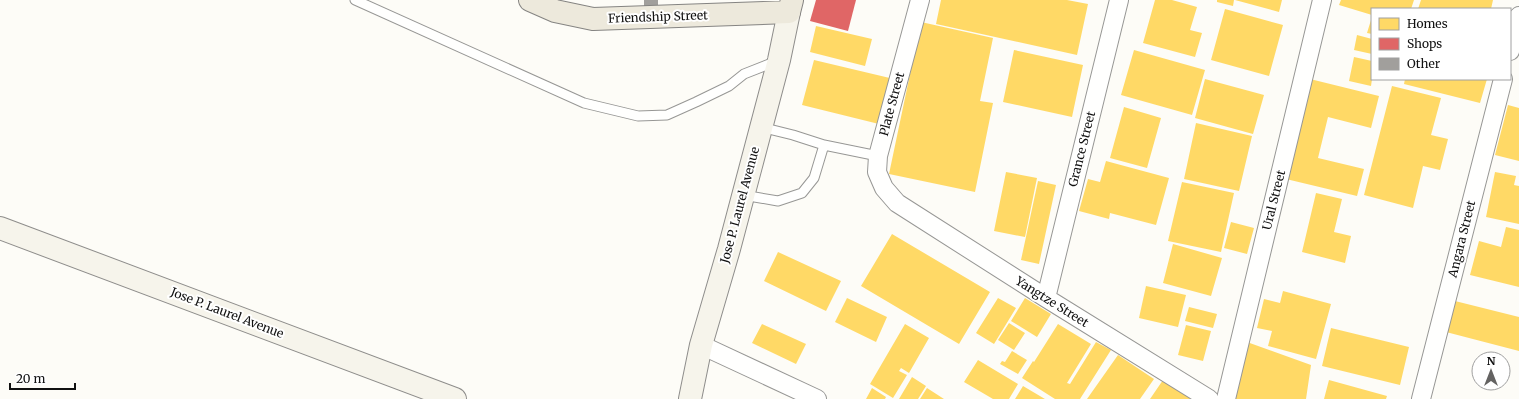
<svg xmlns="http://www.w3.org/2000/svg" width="1519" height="399" font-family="Merriweather,serif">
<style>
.homes{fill:#ffd966}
.shops{fill:#e06666}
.building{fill:#a19f9c}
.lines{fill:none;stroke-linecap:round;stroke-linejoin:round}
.lane-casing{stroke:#979795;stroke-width:11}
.street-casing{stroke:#979795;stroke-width:20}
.secondary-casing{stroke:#8e8d8b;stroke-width:24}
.primary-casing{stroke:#858482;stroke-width:24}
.lane{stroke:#fffffe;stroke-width:9}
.street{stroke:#fffffe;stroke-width:18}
.secondary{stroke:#f6f4eb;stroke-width:22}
.primary{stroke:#ede9dc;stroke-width:22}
.labels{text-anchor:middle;stroke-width:4;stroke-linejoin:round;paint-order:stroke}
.street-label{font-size:12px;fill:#111;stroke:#fff}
</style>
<rect width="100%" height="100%" fill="#fdfcf7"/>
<path class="homes" d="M941,0H1067L1088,4L1077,55L936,24Z
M1155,0H1172L1197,7L1190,30L1202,33L1195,57L1143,43Z
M1217,0H1234L1233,6L1217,2Z
M1235,0H1282L1279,12Z
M1341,0H1414L1411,9H1372V15L1339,5Z
M1421,0H1493L1491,9H1418Z
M1225,9L1283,25L1269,76L1211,60Z
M1371,20H1372V34L1367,33Z
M921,22L993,38L980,101L993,103L975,192L889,174Z
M816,26L872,39L865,66L810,52Z
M1357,35L1372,39V54L1354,50Z
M1014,50L1083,65L1072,117L1003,102Z
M1134,50L1205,70L1192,115L1121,95Z
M1354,57L1372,61V79L1371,86L1349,81Z
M814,60L894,79L883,125L802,105Z
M1205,79L1264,95L1253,134L1195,118Z
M1310,79L1379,96L1371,128L1328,117L1318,158L1364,169L1357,196L1286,179Z
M1405,79H1487L1480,103L1404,84Z
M1392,86L1441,98L1431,135L1448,139L1440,170L1423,166L1413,208L1364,195Z
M1508,105L1519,108V161L1495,155Z
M1124,107L1161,118L1147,168L1110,158Z
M1196,123L1252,136L1239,191L1184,179Z
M1106,161L1169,178L1156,225L1110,213L1109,219L1079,211L1088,179L1100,182Z
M1006,172L1037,178L1025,237L994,231Z
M1495,172L1516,176L1514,185L1519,186V224L1486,217Z
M1038,181L1056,185L1039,264L1021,260Z
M1182,182L1234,193L1221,252L1168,241Z
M1316,193L1342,199L1334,232L1351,236L1345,263L1302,252Z
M1231,222L1254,228L1247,254L1224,248Z
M1506,227L1519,230V287L1470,275L1479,241L1501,247Z
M892,234L990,292L959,344L861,286Z
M1173,244L1222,258L1211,296L1163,283Z
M778,252L841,281L826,311L764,281Z
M1146,286L1186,295L1178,327L1139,318Z
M1283,291L1331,304L1316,359L1268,346L1272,331L1257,328L1264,299L1280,303Z
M847,298L887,317L876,342L835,322Z
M998,298L1016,308L994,344L976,333Z
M1025,298L1051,314L1037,337L1011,321Z
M1455,301L1519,317V351L1446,332Z
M1189,307L1217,314L1213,328L1185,321Z
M1009,323L1025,333L1014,350L998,340Z
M762,324L806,344L796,364L752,343Z
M905,324L929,338L909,373L901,368L899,371L907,375L893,398L870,384Z
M1058,324L1091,344L1067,383L1070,384L1096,342L1111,350L1080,399H1055L1022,378L1033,361L1034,362Z
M1186,325L1211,331L1203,361L1178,355Z
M1331,328L1409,347L1400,385L1322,366Z
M1247,342L1311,365L1306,399H1233Z
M1012,351L1027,360L1018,374L1000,364L1002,361L1005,362Z
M1118,355L1154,379L1140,399H1087Z
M978,360L1018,384L1009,399H993L964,382Z
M912,377L926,386L918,399H899Z
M1163,380L1191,399H1150Z
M1329,380L1387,396L1386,399H1324Z
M1023,386L1045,399H1015Z
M872,388L886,397L885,399H866Z
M927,388L944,399H920Z"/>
<path class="shops" d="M816,0H856L848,31L810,21Z"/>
<path class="building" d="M644,0H658V14H644Z"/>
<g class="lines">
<defs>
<path id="lane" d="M355,0L584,103L638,116L667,115L696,102L729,86L744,74L777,61
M824,145L878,156
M743,195L778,201L802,193L814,178L824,145L793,135L761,127"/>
<path id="street" d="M920,0L878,156L877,172L884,188L897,203L1046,298L1209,399
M1510,51L1519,16
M1046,298L1119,0
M701,345L817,399
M1226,399L1322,0
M1421,399L1503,79"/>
<path id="secondary" d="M0,228L455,399
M690,399L701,345L729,249L779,60L789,12"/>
<path id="primary" d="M530,0L555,11L593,19L789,12L792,0"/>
</defs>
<use href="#lane" class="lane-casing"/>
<use href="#street" class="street-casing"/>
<use href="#secondary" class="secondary-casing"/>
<use href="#primary" class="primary-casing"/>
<use href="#lane" class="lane"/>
<use href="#street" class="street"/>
<use href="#secondary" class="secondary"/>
<use href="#primary" class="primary"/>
</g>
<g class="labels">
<g class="street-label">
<text transform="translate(658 17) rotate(-2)" y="4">Friendship Street</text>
<text transform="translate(892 104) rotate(-75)" y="4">Plate Street</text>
<text transform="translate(1082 149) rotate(-76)" y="4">Grance Street</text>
<text transform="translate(1274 200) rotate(-76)" y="4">Ural Street</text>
<text transform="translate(740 205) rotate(-75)" y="4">Jose P. Laurel Avenue</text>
<text transform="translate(1462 239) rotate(-76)" y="4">Angara Street</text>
<text transform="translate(1052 302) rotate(32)" y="4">Yangtze Street</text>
<text transform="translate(227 313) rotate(21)" y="4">Jose P. Laurel Avenue</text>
</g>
</g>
<rect x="1371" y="8" width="140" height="72" fill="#ffffff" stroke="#a0a0a0"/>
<rect x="1379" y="18" width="20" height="12" fill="#ffd966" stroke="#a0a0a0"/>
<text x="1407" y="28" font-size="12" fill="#111111">Homes</text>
<rect x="1379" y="38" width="20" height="12" fill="#e06666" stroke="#a0a0a0"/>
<text x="1407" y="48" font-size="12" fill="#111111">Shops</text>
<rect x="1379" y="58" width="20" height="12" fill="#a19f9c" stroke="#a0a0a0"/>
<text x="1407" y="68" font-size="12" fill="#111111">Other</text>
<g transform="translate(1491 371)"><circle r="19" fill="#ffffff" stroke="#a0a0a0"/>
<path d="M0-3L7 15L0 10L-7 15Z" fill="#646362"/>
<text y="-6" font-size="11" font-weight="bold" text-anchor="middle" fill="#111111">N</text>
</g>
<path d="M10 383v6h65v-6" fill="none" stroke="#111111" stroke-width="2"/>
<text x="16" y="383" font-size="12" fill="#111111" stroke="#ffffff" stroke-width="3" paint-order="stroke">20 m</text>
</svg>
